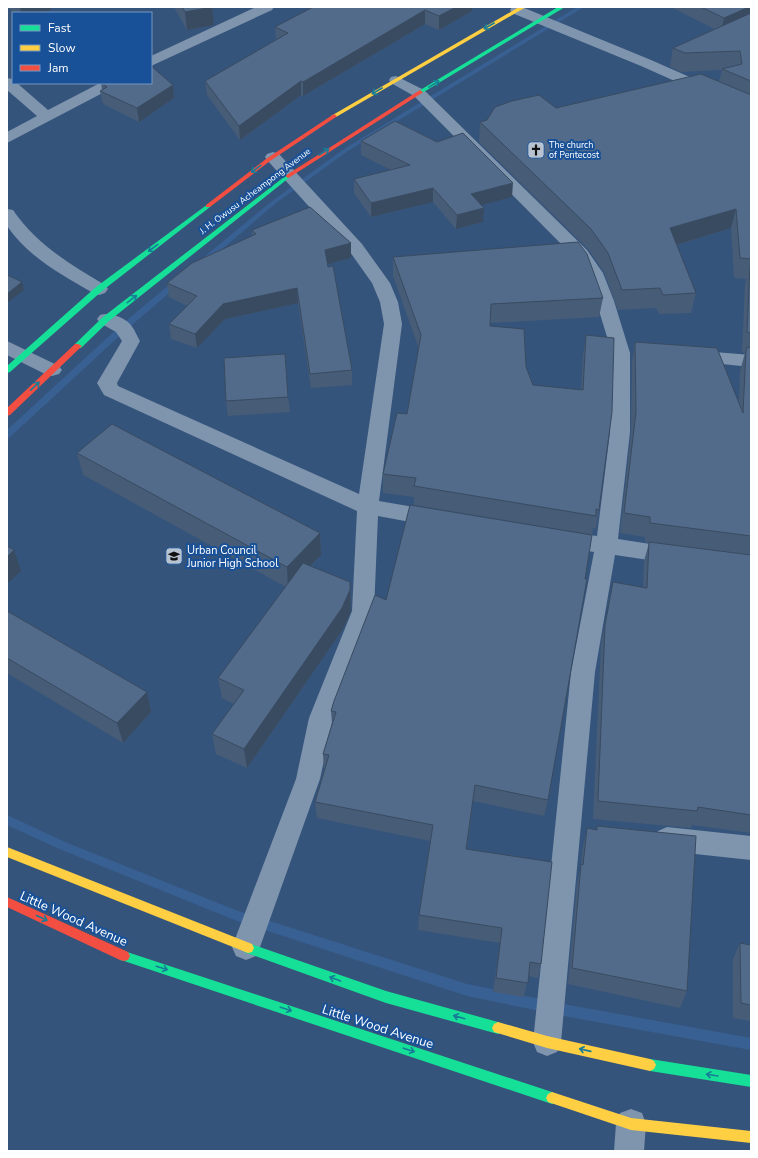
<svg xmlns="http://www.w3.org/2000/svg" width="758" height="1158" font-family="'Nunito Sans',sans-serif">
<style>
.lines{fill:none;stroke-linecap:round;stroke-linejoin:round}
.stream{fill:#386093;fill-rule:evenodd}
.street{fill:#7f94ad;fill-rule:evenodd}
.fast{fill:#16e098;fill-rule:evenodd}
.slow{fill:#ffcf43;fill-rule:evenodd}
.jam{fill:#f24e42;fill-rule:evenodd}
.wall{fill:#475c77}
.shaded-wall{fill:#394b61}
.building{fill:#526b8a;stroke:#394b61}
.oneway{stroke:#177c98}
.labels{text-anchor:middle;stroke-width:4;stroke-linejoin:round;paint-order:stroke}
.far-poi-label{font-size:9px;fill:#fff;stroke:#185198;text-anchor:start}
.far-street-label{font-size:9px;fill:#fff;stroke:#185198}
.poi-label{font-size:11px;fill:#fff;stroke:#185198;text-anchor:start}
.near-street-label{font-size:13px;fill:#fff;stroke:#185198}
</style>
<rect width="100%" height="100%" fill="#35547b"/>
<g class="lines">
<path class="stream" d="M577,7H584L348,151L276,203L206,263H203L199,261L272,201L344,149Z
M175,280H178L182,282L126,330L10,437L7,438V430L120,326Z
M7,815L65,842L238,911L467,984L569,1005L751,1038V1050L569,1017L467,996L237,921L57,848L7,825Z"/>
<path class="street" d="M256,7H274L272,10L151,66V56Z
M512,7H522L651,60L751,104V115L641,66L512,13L510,10Z
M396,76L424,90L587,250L603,273L614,301L630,353V432L618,539L676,548L684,550L687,556L684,562L676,564L615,555L595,672L561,1042L557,1052L547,1056L537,1052L533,1042L571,672L594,552L552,545L549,539L552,533L560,531L597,536L610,432L612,353L596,301L585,273L575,258L414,96L391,83L389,80L391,77Z
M7,78L12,79L13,83H17L48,110L100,83H118L116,86L7,143V132L37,116L7,90Z
M273,152L279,154L362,244L390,283L398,302L402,324L379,501L437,511L444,513L448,519L444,525L437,527L378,516L374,611L333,718L320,779L260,947L256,956L246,960L236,956L232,947L296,779L309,718L352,611L357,511L104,395L97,383L122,341L116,332L100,323L97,319L100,315C109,312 123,317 130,324C134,328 137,336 140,341L117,383L118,386L359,494L384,324L380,302L372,283L350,252L267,160L265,157L267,154Z
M7,209L13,210C37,245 70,264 105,285L108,289L105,293L99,295L93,293C62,275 28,257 7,226Z
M7,341L59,366L62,370L59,374L52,376L45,374L7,355Z
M690,350L751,355V367L683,360L681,356L683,352Z
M667,827L751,836V860L667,851L658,847L654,839L658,831Z
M631,1109L642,1113L646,1124L644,1151H614L616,1124L620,1113Z"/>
<path class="fast" d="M558,7H565L422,93L417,92Z
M288,174L290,175V177L109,321L81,348H75V344L103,317Z
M208,204L211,206L210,207L102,291L10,372L7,373V366L96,287Z
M248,943L386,991L498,1022L502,1024L504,1028L502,1032L498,1034L386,1003L244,952L242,948L244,944Z
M124,951L552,1092L556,1094L558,1098L556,1102L552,1104L124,961L120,960L118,956L120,952Z
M650,1059L751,1075V1087L650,1071L646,1069L644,1065L646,1061Z"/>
<path class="slow" d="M519,7H526L336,117L331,116Z
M7,847L252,944L254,948L252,952L248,953L7,857Z
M498,1022L547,1036L650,1059L654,1061L656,1065L654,1069L650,1071L547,1048L494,1032L492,1028L494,1024Z
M552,1092L631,1118L751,1131V1143L631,1130L548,1102L546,1098L548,1094Z"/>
<path class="jam" d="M420,90L423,92L422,93L290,177L288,178L285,176Z
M334,114L337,116L336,117L270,161L210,207H206V205L266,159Z
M75,344H78L82,346L10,415L7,416V408Z
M7,897L128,952L130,956L128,960L124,961L120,960L7,907Z"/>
</g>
<path class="wall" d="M7,7H51V10L41,13H14Z
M174,7H212L214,25L187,30Z
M313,7H473L472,11L439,30L425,24L303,96L301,95L240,140L207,95L205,81L276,40L275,27Z
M671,7H751V833L692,825L691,828L593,819L601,644L609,602L613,582L643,588L644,561L649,543L645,542V537L620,533L631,432L632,362L635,342L739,402L740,371L745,353L742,352L745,284L747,279L734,278L731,228L677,245L696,293L691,313L659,314L656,308L618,310L604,272L588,249L479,142L480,122L556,108L719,81L722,70L681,72L670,67L673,48L714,29Z
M101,83H151L173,85L174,98L139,122L103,104L100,91L102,90Z
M361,141L512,197L481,205L483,222L456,229L433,202L371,217L354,193V179L391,170L361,155Z
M252,230L351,243V258L327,264L352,370V385L311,388L298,303L225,319L197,348L171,339L169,324L187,306L169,297L167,283L252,236Z
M393,257L603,298L599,317L490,323V326L526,367L533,385L581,390L583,355L586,335L599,510L596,529L593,528L592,535L414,505V497L383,493V474L407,414L419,349L393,276Z
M288,397L290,412L228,416L226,401Z
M77,453L320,533L321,555L310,566L350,582L351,611L343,629L247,768L216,754L212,734L234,704L222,698L218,678L286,587L83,475Z
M7,611L147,692L151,712L123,743L7,673Z
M334,701L548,800L544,816L473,801L467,849L541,964L538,978L528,976L524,997L493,992L500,943L418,930L419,915L430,841L317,818L315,802L324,770L323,754L332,723L331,711Z
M597,826L687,991L680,1008L568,984L577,883L580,871L583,847L587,828L596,830Z
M740,943L751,945V1021L733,1018V959Z"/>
<path class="shaded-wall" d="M20,7H51V10L41,13H21Z
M212,7L214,25L187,30L185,12Z
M456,7H473L472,11L439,30V16Z
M749,7H751V19L721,33L724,18Z
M425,10V24L303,96V82Z
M301,81V95L240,140L239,126Z
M92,83H97L92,85Z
M173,85L174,98L139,122L137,108Z
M513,183L512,197L471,208V194Z
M433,188V202L371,217V203Z
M484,208L483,222L456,229L457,215Z
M736,209L731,228L666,248L670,228Z
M351,243V258L325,265V250Z
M22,282L24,290L7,303V294Z
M297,288L298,303L225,319L197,348L195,334L223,304Z
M320,533L321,555L288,588L287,567Z
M14,550L21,571L7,584V557Z
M350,582L351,611L343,629L247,768L244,749Z
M147,692L151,712L123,743L117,723Z"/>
<path class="building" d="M182,7H212L185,12Z
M313,7H456L439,16L425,10L303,82L301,81L239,126L205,81L288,33L275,27Z
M701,7H749L724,18Z
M751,13V81L722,69L742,64L740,51L685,53L673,48Z
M151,66L173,85L137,108L100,91L107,87L102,83H151Z
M701,74L751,95V259L740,258L736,209L670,228L696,293L663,295L660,288L622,290L608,253L591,229L480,122L487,120L495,107L512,101L539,95L556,108Z
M395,121L437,142L463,133L513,183L471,194L484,208L457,215L433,188L371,203L354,179L410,165L361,141Z
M310,207L351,243L325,250L328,267L333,266L352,370L310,374L297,288L223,304L195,334L169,324L197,296L167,283L192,263L256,234L252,230Z
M578,242L587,254L603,298L491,304L490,326L524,329L526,367L533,385L583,390L586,335L614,338L612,412L599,510L596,509V516L414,486L416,478L383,474L397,413L407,414L421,335L393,257Z
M750,265H751V333L747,332Z
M7,275L22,282L7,294Z
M635,342L717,348L743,413L746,351L747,347L751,348V536L650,523V517L624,513L636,412Z
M285,354L288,397L226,401L224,358Z
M112,424L320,533L287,567L77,453Z
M410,505L592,535L585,579H587L548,800L475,785L466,849L552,862L541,964L530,962L528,983L496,978L502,928L419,915L433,825L315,802L329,755L323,754L336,712L331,711L334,701L375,595L386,600Z
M649,542L751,555V815L698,807L697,811L598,801L605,625L613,582L647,588Z
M7,546L14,550L7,557Z
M303,563L350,582V590L342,608L244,749L212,734L244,690L218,678Z
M7,611L147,692L117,723L7,658Z
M597,826L696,836L687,991L572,968L581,864L583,865L587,828L597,830Z
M740,943L751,945V1005L741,1003Z"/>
<defs><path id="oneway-shaft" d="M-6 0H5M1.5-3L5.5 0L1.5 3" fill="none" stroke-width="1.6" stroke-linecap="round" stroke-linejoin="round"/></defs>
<g class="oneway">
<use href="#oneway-shaft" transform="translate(489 26) rotate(150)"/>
<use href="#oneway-shaft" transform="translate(434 84) rotate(-31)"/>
<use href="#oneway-shaft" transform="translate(377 91) rotate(150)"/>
<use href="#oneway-shaft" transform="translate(324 152) rotate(-32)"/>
<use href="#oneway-shaft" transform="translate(256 169) rotate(143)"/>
<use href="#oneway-shaft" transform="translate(153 248) rotate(143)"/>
<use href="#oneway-shaft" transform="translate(132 299) rotate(-38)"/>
<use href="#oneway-shaft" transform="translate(35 386) rotate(-44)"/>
<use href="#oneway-shaft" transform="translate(42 918) rotate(25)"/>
<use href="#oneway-shaft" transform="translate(162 968) rotate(18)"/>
<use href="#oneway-shaft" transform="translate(335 979) rotate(-160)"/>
<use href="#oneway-shaft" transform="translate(286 1009) rotate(18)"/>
<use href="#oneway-shaft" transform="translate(459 1017) rotate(-164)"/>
<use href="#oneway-shaft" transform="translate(409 1050) rotate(18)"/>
<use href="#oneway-shaft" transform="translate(585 1050) rotate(-167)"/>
<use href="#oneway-shaft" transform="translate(712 1075) rotate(-171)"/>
</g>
<defs>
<symbol id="church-square" viewBox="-11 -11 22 22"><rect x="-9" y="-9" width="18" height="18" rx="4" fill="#b8c3d1" stroke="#185198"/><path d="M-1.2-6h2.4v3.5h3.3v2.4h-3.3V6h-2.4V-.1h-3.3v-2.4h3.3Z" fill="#111"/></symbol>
<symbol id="school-square" viewBox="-11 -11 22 22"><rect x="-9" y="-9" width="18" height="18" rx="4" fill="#b8c3d1" stroke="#185198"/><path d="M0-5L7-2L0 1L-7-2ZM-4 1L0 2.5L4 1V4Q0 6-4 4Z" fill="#111"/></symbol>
</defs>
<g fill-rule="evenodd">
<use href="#church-square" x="526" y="140" width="20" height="20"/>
<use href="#school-square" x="164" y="546" width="20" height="20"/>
</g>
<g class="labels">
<g class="far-poi-label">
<text x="549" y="148">The church<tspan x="549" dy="10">of Pentecost</tspan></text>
</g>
<g class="far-street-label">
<text transform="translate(255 191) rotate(-37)" y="3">J. H. Owusu Acheampong Avenue</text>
</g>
<g class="poi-label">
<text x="187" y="554">Urban Council<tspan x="187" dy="13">Junior High School</tspan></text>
</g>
<g class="near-street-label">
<text transform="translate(74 918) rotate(24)" y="5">Little Wood Avenue</text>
<text transform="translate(378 1026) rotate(18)" y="5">Little Wood Avenue</text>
</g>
</g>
<rect width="758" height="1158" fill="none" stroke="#ffffff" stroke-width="16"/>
<rect x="12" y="12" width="140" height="72" fill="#185198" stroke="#7497c1"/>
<rect x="20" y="25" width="20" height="6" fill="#16e098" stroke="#7497c1"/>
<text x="48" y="32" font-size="12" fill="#ffffff">Fast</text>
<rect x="20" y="45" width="20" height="6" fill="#ffcf43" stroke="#7497c1"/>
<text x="48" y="52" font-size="12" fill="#ffffff">Slow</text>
<rect x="20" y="65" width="20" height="6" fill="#f24e42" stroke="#7497c1"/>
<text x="48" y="72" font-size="12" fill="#ffffff">Jam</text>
</svg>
